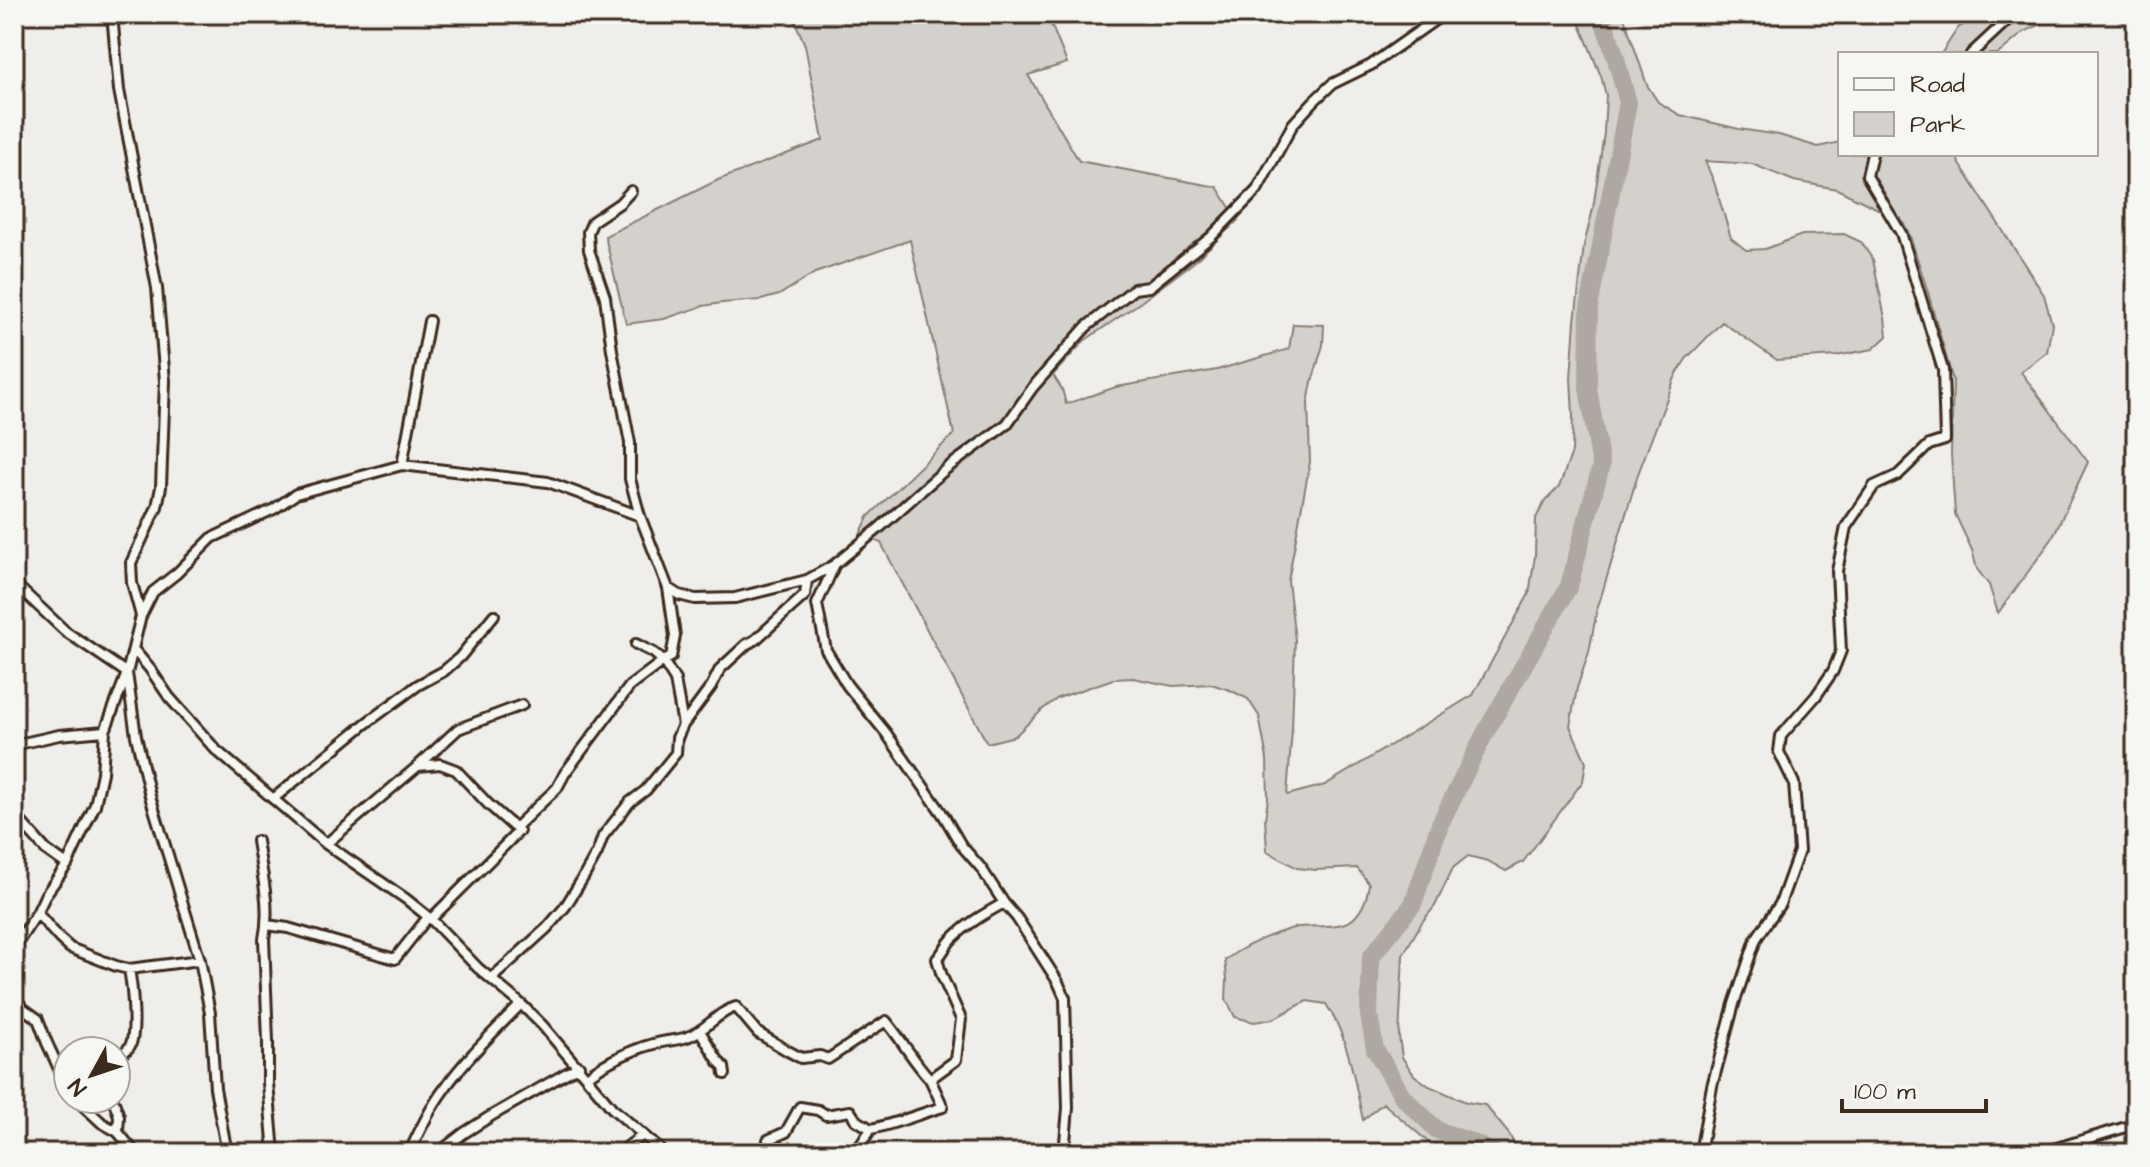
<svg xmlns="http://www.w3.org/2000/svg" width="2150" height="1167" font-family="'Architects Daughter',sans-serif">
<style>
.green{fill:#d4d1cc;stroke:#887e75;stroke-width:2}
.lines{fill:none;stroke-linecap:round;stroke-linejoin:round}
.river{stroke:#afa8a1;stroke-width:18}
.minor-casing{stroke:#3b2a1e;stroke-width:14}
.minor{stroke:#f6f6f2;stroke-width:8}
</style>
<rect width="100%" height="100%" fill="#efeeea"/>
<filter id="ink" filterUnits="userSpaceOnUse"><feTurbulence type="fractalNoise" baseFrequency=".0125" numOctaves="2"/><feDisplacementMap in="SourceGraphic" scale="16" xChannelSelector="R" yChannelSelector="G"/><feConvolveMatrix kernelMatrix="1 2 1 2 8 2 1 2 1" color-interpolation-filters="sRGB"/></filter>
<g filter="url(#ink)">
<path class="green" d="M792,14H1047L1067,63L1028,75L1079,161L1217,187L1238,220L1194,262L1141,302L1084,341L1053,375L1062,389L1066,404L1116,387L1217,370L1289,349L1293,324L1324,325L1323,345L1312,382L1308,403L1310,462L1288,581L1295,640L1292,730L1287,795L1325,785L1473,695L1529,594L1535,556L1536,518L1545,501L1559,487L1572,452L1573,415L1571,378L1575,321L1584,245L1593,209L1604,133L1606,95L1601,76L1579,22V14H1623L1647,85L1658,102L1680,115L1739,129L1779,135L1818,147L1840,142V154H1957L1958,161L2044,295L2052,324L2047,352L2021,372L2088,462L2052,539L1998,613L1989,585L1977,569L1972,550L1955,514L1951,454L1953,381L1927,289L1910,236L1901,218L1878,209L1837,189L1794,181L1752,164L1705,161L1714,182L1731,238L1746,250L1765,249L1802,235L1844,234L1861,242L1873,260L1885,318L1887,336L1873,349L1836,356L1777,360L1722,322L1686,359L1676,375L1638,474L1597,610L1589,652L1577,688L1570,726L1586,762L1583,781L1523,862L1506,871L1488,861L1468,856L1453,868L1435,906L1422,922L1403,955L1399,1037L1402,1057L1414,1075L1429,1086L1466,1102L1485,1105L1509,1134L1519,1153H1441L1383,1103L1363,1120C1354,1080 1349,1038 1326,1004L1307,1001L1273,1019L1254,1022L1235,1017L1226,999L1227,979L1225,960C1245,945 1269,935 1293,928C1310,924 1342,930 1354,918C1364,908 1367,897 1369,884L1357,868L1316,870L1297,868L1267,851L1265,818L1268,799L1267,759L1259,716L1248,699L1230,690L1211,684L1173,686L1133,678L1113,679L1058,698L1043,709L1015,736L987,743L881,543L860,535L868,517L954,434L910,240L815,273L779,295L761,300L722,303L703,306L664,319L626,324L605,236L718,180L823,140L805,45Z
M1981,14H2063L2024,32L1998,54H1941L1958,28Z"/>
<g class="lines">
<path class="river" d="M1494,1153L1476,1144L1437,1130L1403,1097L1375,1049L1369,1015L1371,957L1413,904L1440,824L1484,735L1569,586L1601,466L1588,388L1589,308L1628,103L1615,55L1601,14"/>
<defs>
<path id="minor" d="M1971,54L2014,14
M402,465L429,321
M834,566L817,604L826,650L847,685L886,733L944,816L961,845L981,868L1004,903L1017,918L1058,982L1065,998L1068,1108L1064,1153
M14,583L65,631L127,673L136,736L150,796L200,960L210,1013L215,1088L227,1153
M668,588L679,595L695,599L735,598L807,580L834,565L877,530L947,468L1007,424L1033,387L1086,327L1134,289L1149,287L1211,237L1257,190L1293,124L1314,101L1332,84L1371,65L1435,20L1438,14
M141,616L153,592L177,573L212,538L274,509L296,494L402,465L548,482L640,516
M134,650L150,669L169,697L216,750L326,844L406,899L431,919L478,968L521,1004L543,1026L612,1108L664,1153
M683,725L711,687L720,669L747,644L755,640L805,595L807,580
M14,745L59,735L105,731
M418,766L458,729L522,705
M273,799L365,724L418,685L444,671L460,657L494,615
M14,814L46,850L67,865
M257,841C262,874 271,907 264,939L268,1041V1083L274,1153
M326,844L418,766L440,764L456,770L488,804L515,828
M37,913L60,939L70,948L116,966L129,969L200,960
M431,919L519,831L515,828L557,788L565,773L630,686L663,661L654,653L636,644
M267,925L288,928L395,959L428,917
M14,948L37,913L46,894L67,865L95,805L102,773L105,731L127,673L141,616L132,583L131,563L157,507L161,487L165,381L157,288L119,90L112,14
M492,978L547,928L565,907L583,878L597,853L603,836L630,802L646,790L676,753L677,738L683,725L675,680L663,661L671,657L675,636L668,588L640,516L630,479V443L612,350L605,297L589,250L588,232L593,221L620,203L631,191
M14,998L24,1009L38,1019L47,1043L68,1088
M700,1031L719,1062L724,1067L725,1074
M116,1058C121,1054 127,1051 130,1046C137,1033 132,985 129,969
M587,1077C604,1062 640,1046 662,1042C670,1040 679,1040 687,1037C706,1031 717,1012 736,1007L758,1033L788,1051L801,1058L820,1056L828,1059L886,1021C902,1040 913,1061 930,1079
M76,1099L102,1123L118,1132L135,1153
M113,1099L119,1116L118,1132
M768,1140L786,1132L800,1107L818,1110L826,1115L850,1111L856,1120L871,1129
M409,1153C420,1130 430,1108 445,1088C467,1057 495,1031 521,1004
M438,1153L464,1133L491,1116L579,1066
M619,1153L643,1135
M847,1153L860,1146L871,1129C895,1124 919,1114 943,1107L930,1079L956,1060L961,1019L942,976L937,959C943,953 947,943 953,938C968,923 986,913 1004,903
M1700,1153L1712,1086L1734,1004L1756,939L1780,904L1799,851L1794,783L1779,752L1781,736L1816,696L1833,671L1841,651L1837,571L1846,527L1874,486L1898,475L1929,445L1945,440L1943,370L1901,233L1867,176L1872,154
M2040,1153L2136,1124"/>
</defs>
<use href="#minor" class="minor-casing"/>
<use href="#minor" class="minor"/>
</g>
</g>
<rect width="2150" height="1167" fill="none" stroke="#f6f6f2" stroke-width="48"/>
<rect x="24" y="24" width="2102" height="1119" fill="none" stroke="#3b2a1e" stroke-width="3" filter="url(#ink)"/>
<rect x="1838" y="52" width="260" height="104" fill="#f6f6f2" stroke="#aba49d" stroke-width="2"/>
<rect x="1854" y="78" width="40" height="12" fill="#f6f6f2" stroke="#aba49d" stroke-width="2"/>
<text x="1910" y="92" font-size="24" fill="#3b2a1e">Road</text>
<rect x="1854" y="112" width="40" height="24" fill="#d4d1cc" stroke="#aba49d" stroke-width="2"/>
<text x="1910" y="132" font-size="24" fill="#3b2a1e">Park</text>
<g transform="translate(92 1075) rotate(230)"><circle r="38" fill="#f6f6f2" stroke="#aba49d" stroke-width="2"/>
<path d="M0-6L14 30L0 20L-14 30Z" fill="#3b2a1e"/>
<text y="-12" font-size="22" font-weight="bold" text-anchor="middle" fill="#3b2a1e">N</text>
</g>
<path d="M1842 1099v12h144v-12" fill="none" stroke="#3b2a1e" stroke-width="4"/>
<text x="1854" y="1099" font-size="24" fill="#3b2a1e" stroke="#f6f6f2" stroke-width="6" paint-order="stroke">100 m</text>
</svg>
